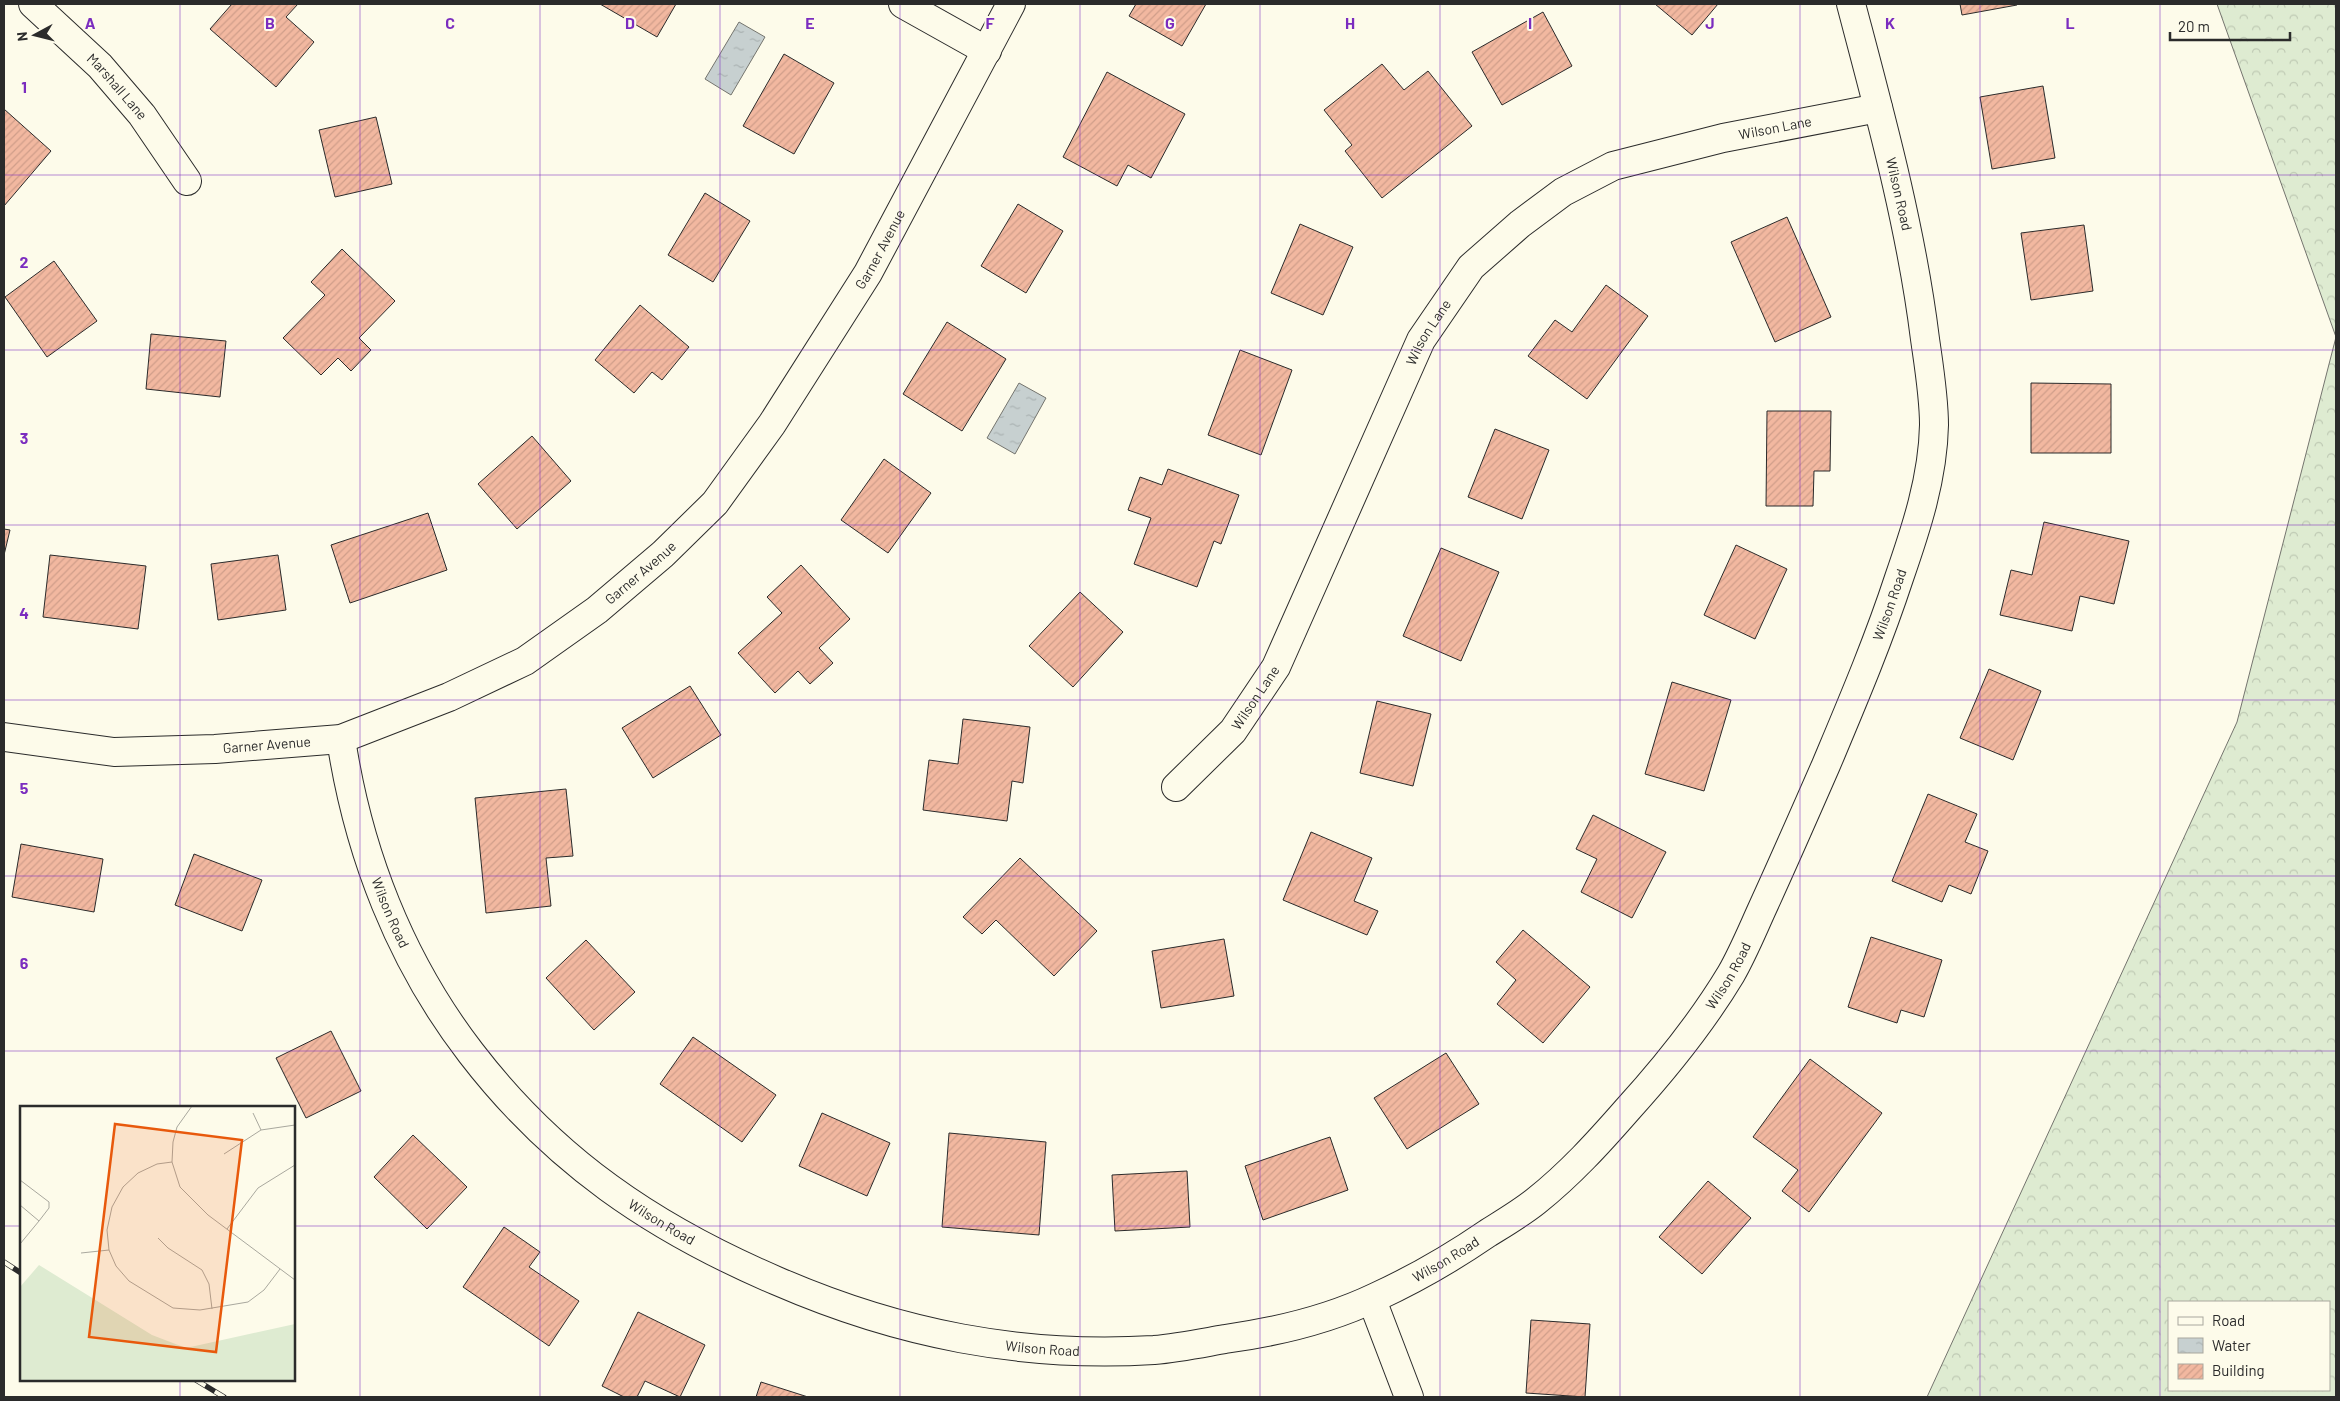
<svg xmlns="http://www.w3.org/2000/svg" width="2340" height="1401" font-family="Barlow,sans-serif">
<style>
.forest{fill:url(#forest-crowns);stroke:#74746e;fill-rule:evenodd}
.water{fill:url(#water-ripples);stroke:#74746e}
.building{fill:url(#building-hatch);stroke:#2b2b2b}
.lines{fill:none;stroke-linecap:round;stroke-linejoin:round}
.minor-casing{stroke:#2b2b2b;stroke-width:30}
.minor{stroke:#fdfbea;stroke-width:28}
.rail-casing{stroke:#2b2b2b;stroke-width:5.5}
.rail{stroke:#fdfbea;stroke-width:4;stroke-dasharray:11;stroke-linecap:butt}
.grid{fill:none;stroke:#7b2cbf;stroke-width:1;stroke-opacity:0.55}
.labels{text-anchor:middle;stroke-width:4;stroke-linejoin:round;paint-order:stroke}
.street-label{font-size:14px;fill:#2b2b2b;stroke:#fdfbea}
.inset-road{fill:none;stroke:#a9a89e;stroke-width:1}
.view{fill:#e8590c;fill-opacity:0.15;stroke:#e8590c;stroke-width:2.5}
.inset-edge{fill:none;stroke:#2b2b2b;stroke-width:2.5}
.grid-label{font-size:16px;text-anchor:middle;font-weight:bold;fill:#7b2cbf;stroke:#fdfbea;stroke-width:4;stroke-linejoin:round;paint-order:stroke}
</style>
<defs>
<pattern id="forest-crowns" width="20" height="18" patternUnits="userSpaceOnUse" patternTransform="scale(1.25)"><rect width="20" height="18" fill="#deebd1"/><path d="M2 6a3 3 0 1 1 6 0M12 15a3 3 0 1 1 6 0" fill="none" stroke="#bfcab4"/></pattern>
<pattern id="water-ripples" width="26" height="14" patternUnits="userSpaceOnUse" patternTransform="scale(1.25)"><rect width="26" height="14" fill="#c7d0d0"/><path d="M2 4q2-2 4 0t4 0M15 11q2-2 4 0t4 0" fill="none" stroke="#abb3b3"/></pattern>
<pattern id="building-hatch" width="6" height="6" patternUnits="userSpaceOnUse" patternTransform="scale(1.25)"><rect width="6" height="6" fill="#f2b8a0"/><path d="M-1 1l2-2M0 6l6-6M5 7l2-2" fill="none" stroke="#d09e8a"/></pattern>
</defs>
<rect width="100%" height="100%" fill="#fdfbea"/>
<path class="forest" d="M2217,4H2336V1397H1927L2237,722L2336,337ZM2169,1302H2329V1390H2169Z"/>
<path class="water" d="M739,22L765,37L731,95L705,79Z
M1019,383L1046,398L1015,454L987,438Z"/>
<path class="building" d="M232,4H298L286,17L314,42L276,87L210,29Z
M600,4H676L657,37Z
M1136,4H1206L1182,46L1129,16Z
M1655,4H1718L1692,35Z
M1960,4H2017V5L1962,15Z
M1543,12L1572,66L1502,105L1472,52Z
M784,54L834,83L794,154L743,126Z
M1382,64L1404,90L1428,71L1472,126L1382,198L1345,151L1352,145L1324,110Z
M1107,72L1185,114L1151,178L1128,165L1117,186L1063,157Z
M2043,86L2055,158L1992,169L1980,97Z
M4,109L51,151L4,206Z
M376,117L392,184L335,197L319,130Z
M705,193L750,221L713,282L668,255Z
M1018,204L1063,231L1026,293L981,266Z
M1787,217L1831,317L1775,342L1731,242Z
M1300,224L1353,247L1323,315L1271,293Z
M2084,225L2093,291L2031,300L2021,233Z
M342,249L395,301L359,338L371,350L351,371L338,358L321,375L283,338L325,295L311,282Z
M54,261L97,321L47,357L5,297Z
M1606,285L1648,316L1587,399L1528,356L1555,320L1572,332Z
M640,305L689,347L662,380L652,372L634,393L595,360Z
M947,322L1006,359L962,431L903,394Z
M151,334L226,341L220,397L146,389Z
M1240,350L1292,370L1261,455L1208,435Z
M2031,383L2111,384V453H2031Z
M1767,411H1831L1830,471H1814L1813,506H1766Z
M1495,429L1549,450L1522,519L1468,497Z
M532,436L571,481L517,529L478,484Z
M884,459L931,493L888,553L841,520Z
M1168,469L1239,495L1221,544L1214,541L1197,587L1134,564L1151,518L1128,510L1140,477L1162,485Z
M428,513L447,570L350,603L331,545Z
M2044,522L2129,541L2114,604L2080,596L2072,631L2000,615L2011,570L2032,575Z
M4,529L10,530L4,555Z
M1736,545L1787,569L1755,639L1704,615Z
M1441,548L1499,572L1461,661L1403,636Z
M50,555L146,566L138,629L43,617Z
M278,555L286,610L218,620L211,564Z
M801,565L850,619L819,648L833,663L810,684L798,671L775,693L738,653L782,613L767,597Z
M1080,592L1123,632L1073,687L1029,646Z
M1989,669L2041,691L2013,760L1960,738Z
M1672,682L1731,700L1704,791L1645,774Z
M690,686L721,735L653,778L622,728Z
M1377,701L1431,714L1413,786L1360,773Z
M963,719L1030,727L1023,783L1012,781L1007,821L923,810L929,760L958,764Z
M566,789L573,856L546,858L551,906L486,913L475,798Z
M1928,794L1977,814L1965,842L1988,851L1971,894L1949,885L1942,902L1892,881Z
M1593,815L1666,852L1632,918L1581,892L1597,859L1576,849Z
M1311,832L1372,858L1354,901L1378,911L1367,935L1283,900Z
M21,844L103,859L94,912L12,897Z
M194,854L262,880L242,931L175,905Z
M1020,858L1097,931L1054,976L996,920L982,934L963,917Z
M1523,930L1590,987L1543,1043L1497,1004L1516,980L1496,962Z
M1871,937L1942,960L1924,1017L1901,1010L1897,1023L1848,1007Z
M1224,939L1234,996L1161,1008L1152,951Z
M586,940L635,992L594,1030L546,978Z
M331,1031L361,1091L306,1118L276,1058Z
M693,1037L776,1095L742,1142L660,1084Z
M1446,1053L1479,1104L1407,1149L1374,1098Z
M1810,1059L1882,1113L1809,1212L1782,1191L1798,1170L1753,1137Z
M822,1113L890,1143L867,1196L799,1166Z
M949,1133L1046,1142L1039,1235L942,1227Z
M413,1135L467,1187L427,1229L374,1177Z
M1330,1137L1348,1190L1263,1220L1245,1166Z
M1187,1171L1190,1227L1115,1231L1112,1175Z
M1708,1181L1751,1218L1702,1274L1659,1237Z
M504,1227L540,1252L529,1267L579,1301L549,1346L463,1287Z
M638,1312L705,1345L680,1397L645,1381L637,1397H624L602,1386Z
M1531,1320L1590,1324L1585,1397L1526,1393Z
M761,1382L808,1397H756Z"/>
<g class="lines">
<defs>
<g id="minor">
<path id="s1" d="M33,4L100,66L142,115L187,181"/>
<path d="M903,4L987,51"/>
<path id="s2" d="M4,737L114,752L215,749L341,739L449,697L525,661L597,610L663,554L715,503L772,424L868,273L1011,4"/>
<path id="s3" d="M341,739C358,852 400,961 471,1053C554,1161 653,1228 777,1281C899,1334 1021,1358 1154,1350C1178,1348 1202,1343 1225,1339C1276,1332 1330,1319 1376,1297C1415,1279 1453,1257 1488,1233C1504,1223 1521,1213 1536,1201C1570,1174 1599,1142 1627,1110C1666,1067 1701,1024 1731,974C1743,953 1752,931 1762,909C1784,861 1805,813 1826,765C1852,703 1878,642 1899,578C1916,529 1933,478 1934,425C1934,397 1929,367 1925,339C1911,226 1880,114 1851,4"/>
<path id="s4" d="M1176,787L1233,731L1276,667L1421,340L1471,267L1520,224L1563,192L1613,166L1723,138L1878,108"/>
<path d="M1372,1300L1409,1397"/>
</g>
</defs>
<use href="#minor" class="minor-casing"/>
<use href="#minor" class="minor"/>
<defs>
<path id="rail" d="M4,1262L21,1273
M196,1380L224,1397"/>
</defs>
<use href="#rail" class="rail-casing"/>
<use href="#rail" class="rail"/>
</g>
<path class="grid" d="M180,4V1107M360,4V1397M540,4V1397M720,4V1397M900,4V1397M1080,4V1397M1260,4V1397M1440,4V1397M1620,4V1397M1800,4V1397M1980,4V1397M2160,4V1397M4,175H2336M4,350H2336M4,525H2336M4,700H2336M4,876H2336M4,1051H2336M4,1226H21M294,1226H2336M180,1380V1397"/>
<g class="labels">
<g class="street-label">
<text dy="5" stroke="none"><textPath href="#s1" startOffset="118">Marshall Lane</textPath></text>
<text dy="5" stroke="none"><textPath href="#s4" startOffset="945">Wilson Lane</textPath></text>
<text transform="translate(1899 194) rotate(77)" y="5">Wilson Road</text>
<text dy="5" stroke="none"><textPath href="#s2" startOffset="1089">Garner Avenue</textPath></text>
<text dy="5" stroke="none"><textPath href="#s4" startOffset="525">Wilson Lane</textPath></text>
<text dy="5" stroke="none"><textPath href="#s2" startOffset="684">Garner Avenue</textPath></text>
<text dy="5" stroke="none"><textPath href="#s3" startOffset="2235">Wilson Road</textPath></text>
<text dy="5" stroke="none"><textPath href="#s4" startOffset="120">Wilson Lane</textPath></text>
<text dy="5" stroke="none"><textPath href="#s2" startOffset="264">Garner Avenue</textPath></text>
<text dy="5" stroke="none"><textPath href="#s3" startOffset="181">Wilson Road</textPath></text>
<text dy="5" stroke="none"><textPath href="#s3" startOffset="1830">Wilson Road</textPath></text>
<text dy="5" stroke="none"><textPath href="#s3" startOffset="600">Wilson Road</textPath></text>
<text dy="5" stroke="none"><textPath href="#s3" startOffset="1425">Wilson Road</textPath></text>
<text dy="5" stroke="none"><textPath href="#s3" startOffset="1005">Wilson Road</textPath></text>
</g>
</g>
<g transform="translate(20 1106)">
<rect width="275" height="275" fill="#fdfbea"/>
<path d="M19,159L132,229L166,242L275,218V275H0V181Z" fill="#deebd1"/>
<path class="inset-road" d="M172,0L157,21L153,36L152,56L160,81L188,109L275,174M233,7L241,24M204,48L241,24L275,19M152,56L137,58L118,67L103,81L92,101L87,124L89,144L96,160L109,175L153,202L180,204L228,196L244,184L260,163M0,74L29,96V102L19,115M0,99L19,115L0,138M207,123L238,82L275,59M138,132L148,142L182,164L189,178L192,203M61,147L89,144"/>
<path class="view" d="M95,18L222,34L196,246L69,231Z"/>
<rect width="275" height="275" class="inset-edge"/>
</g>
<g class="grid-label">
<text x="90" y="29">A</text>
<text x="270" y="29">B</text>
<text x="450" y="29">C</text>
<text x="630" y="29">D</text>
<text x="810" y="29">E</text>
<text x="990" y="29">F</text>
<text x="1170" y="29">G</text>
<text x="1350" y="29">H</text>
<text x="1530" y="29">I</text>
<text x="1710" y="29">J</text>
<text x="1890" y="29">K</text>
<text x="2070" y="29">L</text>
<text x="24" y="93">1</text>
<text x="24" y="268">2</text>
<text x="24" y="444">3</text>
<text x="24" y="619">4</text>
<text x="24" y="794">5</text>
<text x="24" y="969">6</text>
</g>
<rect width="2340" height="1401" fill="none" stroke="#2b2b2b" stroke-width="10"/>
<rect x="2168" y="1301" width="162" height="90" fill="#fdfbea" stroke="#a9a89e"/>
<rect x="2178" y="1317" width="25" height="8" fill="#fdfbea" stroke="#a9a89e"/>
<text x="2212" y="1326" font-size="15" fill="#2b2b2b">Road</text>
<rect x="2178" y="1338" width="25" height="15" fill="url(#water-ripples)" stroke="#a9a89e"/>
<text x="2212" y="1351" font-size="15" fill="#2b2b2b">Water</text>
<rect x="2178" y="1364" width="25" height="15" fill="url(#building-hatch)" stroke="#a9a89e"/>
<text x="2212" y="1376" font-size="15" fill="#2b2b2b">Building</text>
<g transform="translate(35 35) rotate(263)" stroke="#fdfbea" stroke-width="4" paint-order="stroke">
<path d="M0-4L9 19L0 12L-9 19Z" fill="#2b2b2b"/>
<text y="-8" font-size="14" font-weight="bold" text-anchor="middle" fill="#2b2b2b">N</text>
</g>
<path d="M2170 32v8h120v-8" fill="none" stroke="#2b2b2b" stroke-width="2.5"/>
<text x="2178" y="32" font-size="15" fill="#2b2b2b" stroke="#fdfbea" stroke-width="4" paint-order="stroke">20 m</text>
</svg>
